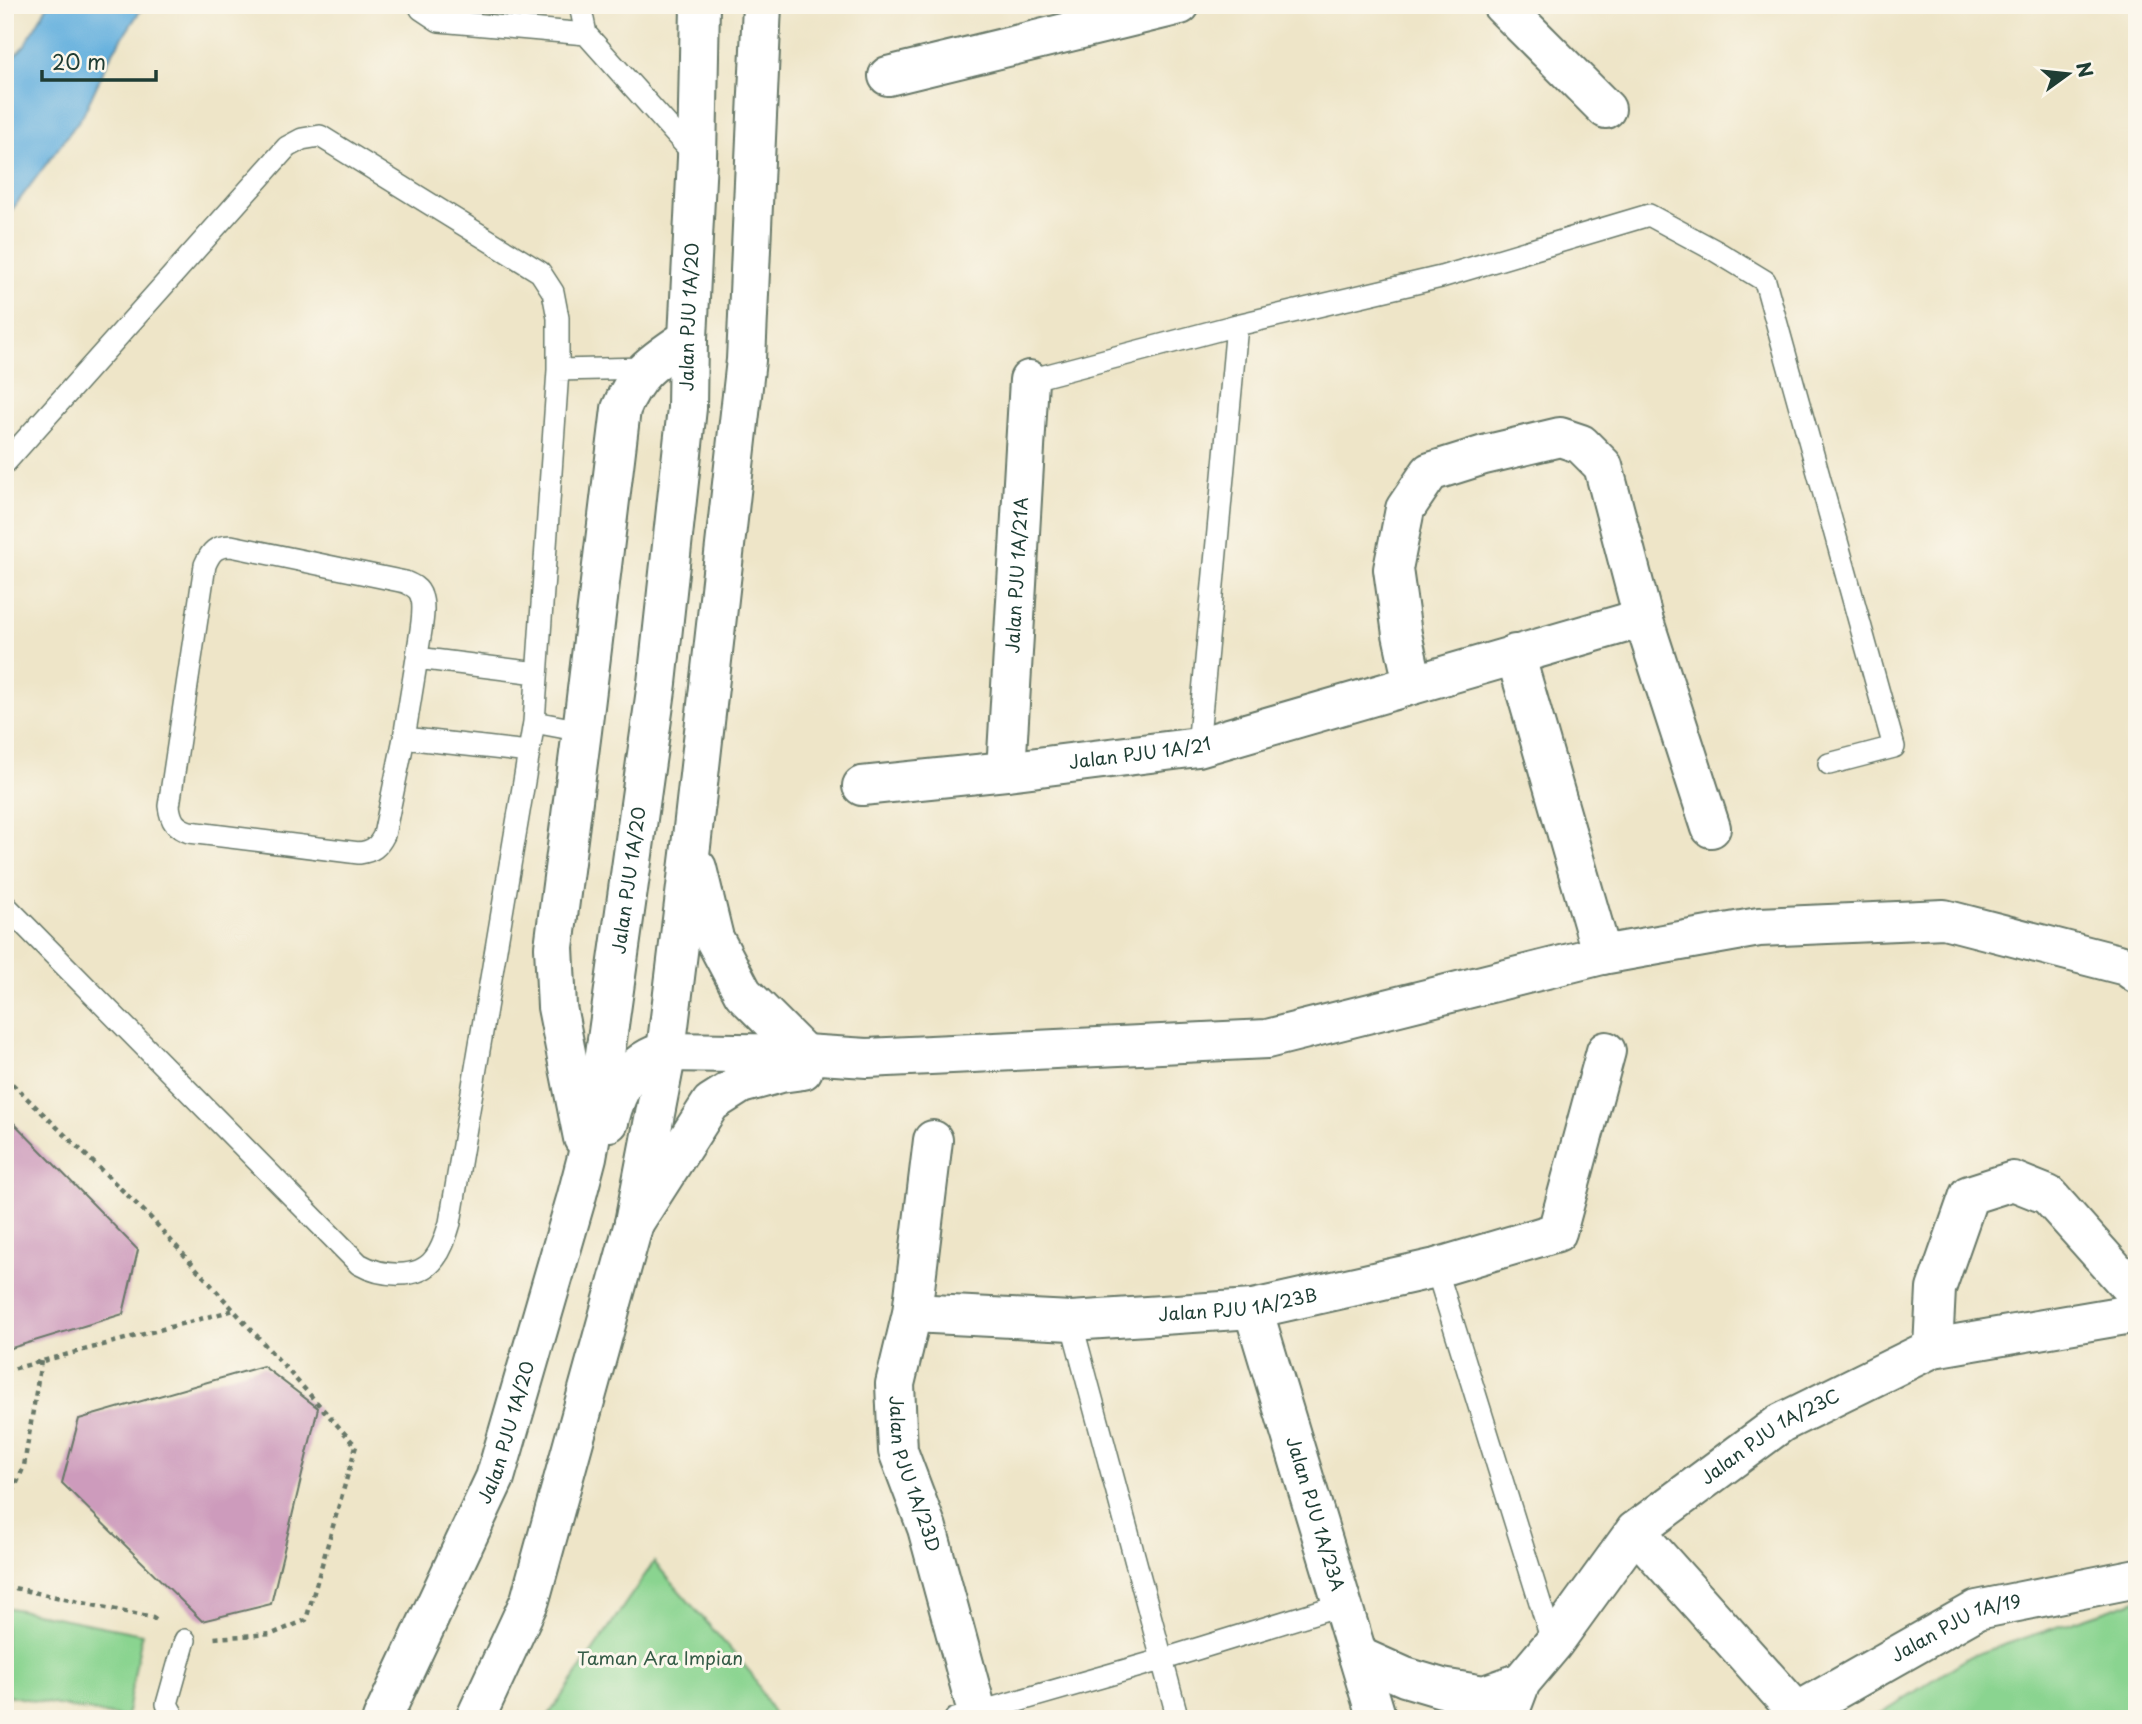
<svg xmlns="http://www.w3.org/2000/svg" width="2142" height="1724" font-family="'Playpen Sans',sans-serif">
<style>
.green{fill:#8ad490;stroke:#548862;stroke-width:2}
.water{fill:#65b0de;stroke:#427689;stroke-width:2}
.building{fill:#cd9bbc}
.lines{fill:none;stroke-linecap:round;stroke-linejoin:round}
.service-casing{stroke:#677868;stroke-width:24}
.minor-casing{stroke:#677868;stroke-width:42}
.tertiary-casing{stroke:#677868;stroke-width:42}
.path{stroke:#677868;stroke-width:4.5;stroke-dasharray:5 5;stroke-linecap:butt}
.service{stroke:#fff;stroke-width:21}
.minor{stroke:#fff;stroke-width:38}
.tertiary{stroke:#fff;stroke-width:38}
.labels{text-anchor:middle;stroke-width:6;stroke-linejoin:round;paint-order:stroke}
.street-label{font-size:18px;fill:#1f3d34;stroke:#fbf7ec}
.park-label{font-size:18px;fill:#345b46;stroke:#fbf7ec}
</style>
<rect width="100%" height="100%" fill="#fbf7ec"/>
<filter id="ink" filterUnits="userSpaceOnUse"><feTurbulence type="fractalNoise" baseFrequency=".0143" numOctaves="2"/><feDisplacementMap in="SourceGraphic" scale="14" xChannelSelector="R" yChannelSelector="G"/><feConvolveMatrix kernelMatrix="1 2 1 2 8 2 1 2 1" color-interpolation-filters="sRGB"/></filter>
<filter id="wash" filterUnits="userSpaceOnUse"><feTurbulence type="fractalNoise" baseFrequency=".00686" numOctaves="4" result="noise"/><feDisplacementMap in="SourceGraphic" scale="28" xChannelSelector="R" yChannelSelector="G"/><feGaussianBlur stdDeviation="1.57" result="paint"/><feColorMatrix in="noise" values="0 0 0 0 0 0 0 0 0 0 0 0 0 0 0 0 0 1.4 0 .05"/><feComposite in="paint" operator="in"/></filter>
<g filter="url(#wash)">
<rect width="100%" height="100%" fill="#eee5c8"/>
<path class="green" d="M654,1562L751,1673L776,1719H546Z
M2137,1600V1719H1872L1971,1656Z
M5,1607L142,1634L126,1718L5,1695Z"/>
<path class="water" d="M48,5H144L111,55L83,115L5,219V66L25,45Z"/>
<g id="blocks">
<path class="building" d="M451,5H517V6L455,23Z
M5,1114L138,1250L123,1314L5,1350Z
M263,1366L318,1408L271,1604L202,1621L62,1483L79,1419Z"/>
</g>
</g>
<g filter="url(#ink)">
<use href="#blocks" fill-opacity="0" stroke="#677868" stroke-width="2"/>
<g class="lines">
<defs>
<path id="service" d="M419,5L421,9L439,21L586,34L696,157
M580,5L586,34
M558,370L645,368
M1029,380L1237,325L1441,277L1649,215L1714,250L1765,281L1894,747L1829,764
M5,463L287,147L302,139L320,136L540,272L553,292L558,318V370L534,722
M404,738L417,658
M1198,747L1237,325
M529,752L404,738L384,835C378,847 373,851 359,853L189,832C175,827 171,821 169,806L205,565C211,551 216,546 231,546L405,582C412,585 419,588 421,596C427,610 418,642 417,658L537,673
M5,905L359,1264C380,1276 419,1281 435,1258C443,1248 446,1235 450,1223L534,722L582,731
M1436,1268L1553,1644
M1071,1321L1178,1719
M175,1719L167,1704L185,1640
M955,1719L1161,1660L1343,1604"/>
<g id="minor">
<path d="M1502,5L1606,109"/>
<path d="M888,76L1180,5"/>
<path d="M1515,654L1602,955"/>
<path d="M1413,684L1402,634L1393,569L1405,509L1430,472L1484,455L1560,437L1581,444L1603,466L1643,618L1711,828"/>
<path id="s1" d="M1006,771L1029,380"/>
<path id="s2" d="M862,786L1006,771L1198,747L1643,618"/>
<path d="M665,1052L804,1054L867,1058L1267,1039L1602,955L1759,927L1944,919L2126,966L2137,974"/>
<path id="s3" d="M933,1140L912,1313L895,1384L898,1451L927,1528L979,1719"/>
<path d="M634,1223L711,1103L741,1084L781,1073L803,1070"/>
<path id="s4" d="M1253,1309L1377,1719"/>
<path id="s5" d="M912,1313L1071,1321L1253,1309L1436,1268L1557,1232L1606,1051"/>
<path d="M1933,1348L1936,1289L1969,1195L2013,1181L2048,1195L2137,1295"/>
<path d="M1635,1531L1797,1712"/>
<path d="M1358,1656L1405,1677L1442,1688L1484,1695L1521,1682"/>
<path id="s6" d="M1507,1719L1521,1682L1553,1644L1635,1531L1781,1423L1933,1348L2137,1313"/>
<path id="s7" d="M1793,1719L1797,1712L1977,1610L2137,1578"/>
</g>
<g id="tertiary">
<path d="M697,868L714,938L743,993L804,1054"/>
<path d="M609,1122C616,1092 631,1059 665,1052"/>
<path d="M583,1138L557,1007L554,947L582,731L621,409C637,370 655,361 688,338"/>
<path id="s8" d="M382,1719L495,1478L576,1199L587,1157L604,1061L657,683L687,408L688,338L697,158L700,5"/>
<path d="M475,1719L530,1600L634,1223L664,1067L691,846L746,360L762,5"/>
</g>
</defs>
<use href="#service" class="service-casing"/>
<use href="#minor" class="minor-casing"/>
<use href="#tertiary" class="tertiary-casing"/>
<path class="path" d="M5,1077L149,1216L356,1446L306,1620L272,1634L213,1638
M5,1371L234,1310
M5,1511L24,1466L41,1361
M5,1586L153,1618L160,1623
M623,1719L628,1717L630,1719"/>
<use href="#service" class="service"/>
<use href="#minor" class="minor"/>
<use href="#tertiary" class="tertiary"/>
</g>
</g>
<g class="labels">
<g class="street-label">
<text dy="6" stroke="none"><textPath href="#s8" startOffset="1447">Jalan PJU 1A/20</textPath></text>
<text dy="6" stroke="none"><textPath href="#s1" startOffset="196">Jalan PJU 1A/21A</textPath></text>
<text dy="6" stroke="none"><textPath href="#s2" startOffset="280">Jalan PJU 1A/21</textPath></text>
<text dy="6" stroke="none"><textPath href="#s8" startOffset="880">Jalan PJU 1A/20</textPath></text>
<text dy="6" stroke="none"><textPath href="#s5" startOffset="327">Jalan PJU 1A/23B</textPath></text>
<text dy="6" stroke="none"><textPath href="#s8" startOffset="313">Jalan PJU 1A/20</textPath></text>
<text dy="6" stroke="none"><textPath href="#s6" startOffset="394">Jalan PJU 1A/23C</textPath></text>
<text dy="6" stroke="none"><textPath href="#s3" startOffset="340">Jalan PJU 1A/23D</textPath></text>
<text dy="6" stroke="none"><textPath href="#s4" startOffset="214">Jalan PJU 1A/23A</textPath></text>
<text dy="6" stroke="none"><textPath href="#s7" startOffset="189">Jalan PJU 1A/19</textPath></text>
</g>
<g class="park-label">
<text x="660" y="1665">Taman Ara Impian</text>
</g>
</g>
<rect width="2142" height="1724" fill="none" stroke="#fbf7ec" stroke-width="28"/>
<g transform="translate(2068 74) rotate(75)" stroke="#fbf7ec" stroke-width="5" paint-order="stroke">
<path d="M0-5L12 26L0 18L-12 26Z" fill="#1f3d34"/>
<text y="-10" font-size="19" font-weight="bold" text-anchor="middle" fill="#1f3d34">N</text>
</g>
<path d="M42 70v10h114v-10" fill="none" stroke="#1f3d34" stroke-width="3.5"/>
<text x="52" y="70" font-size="21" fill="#1f3d34" stroke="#fbf7ec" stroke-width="5" paint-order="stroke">20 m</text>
</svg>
